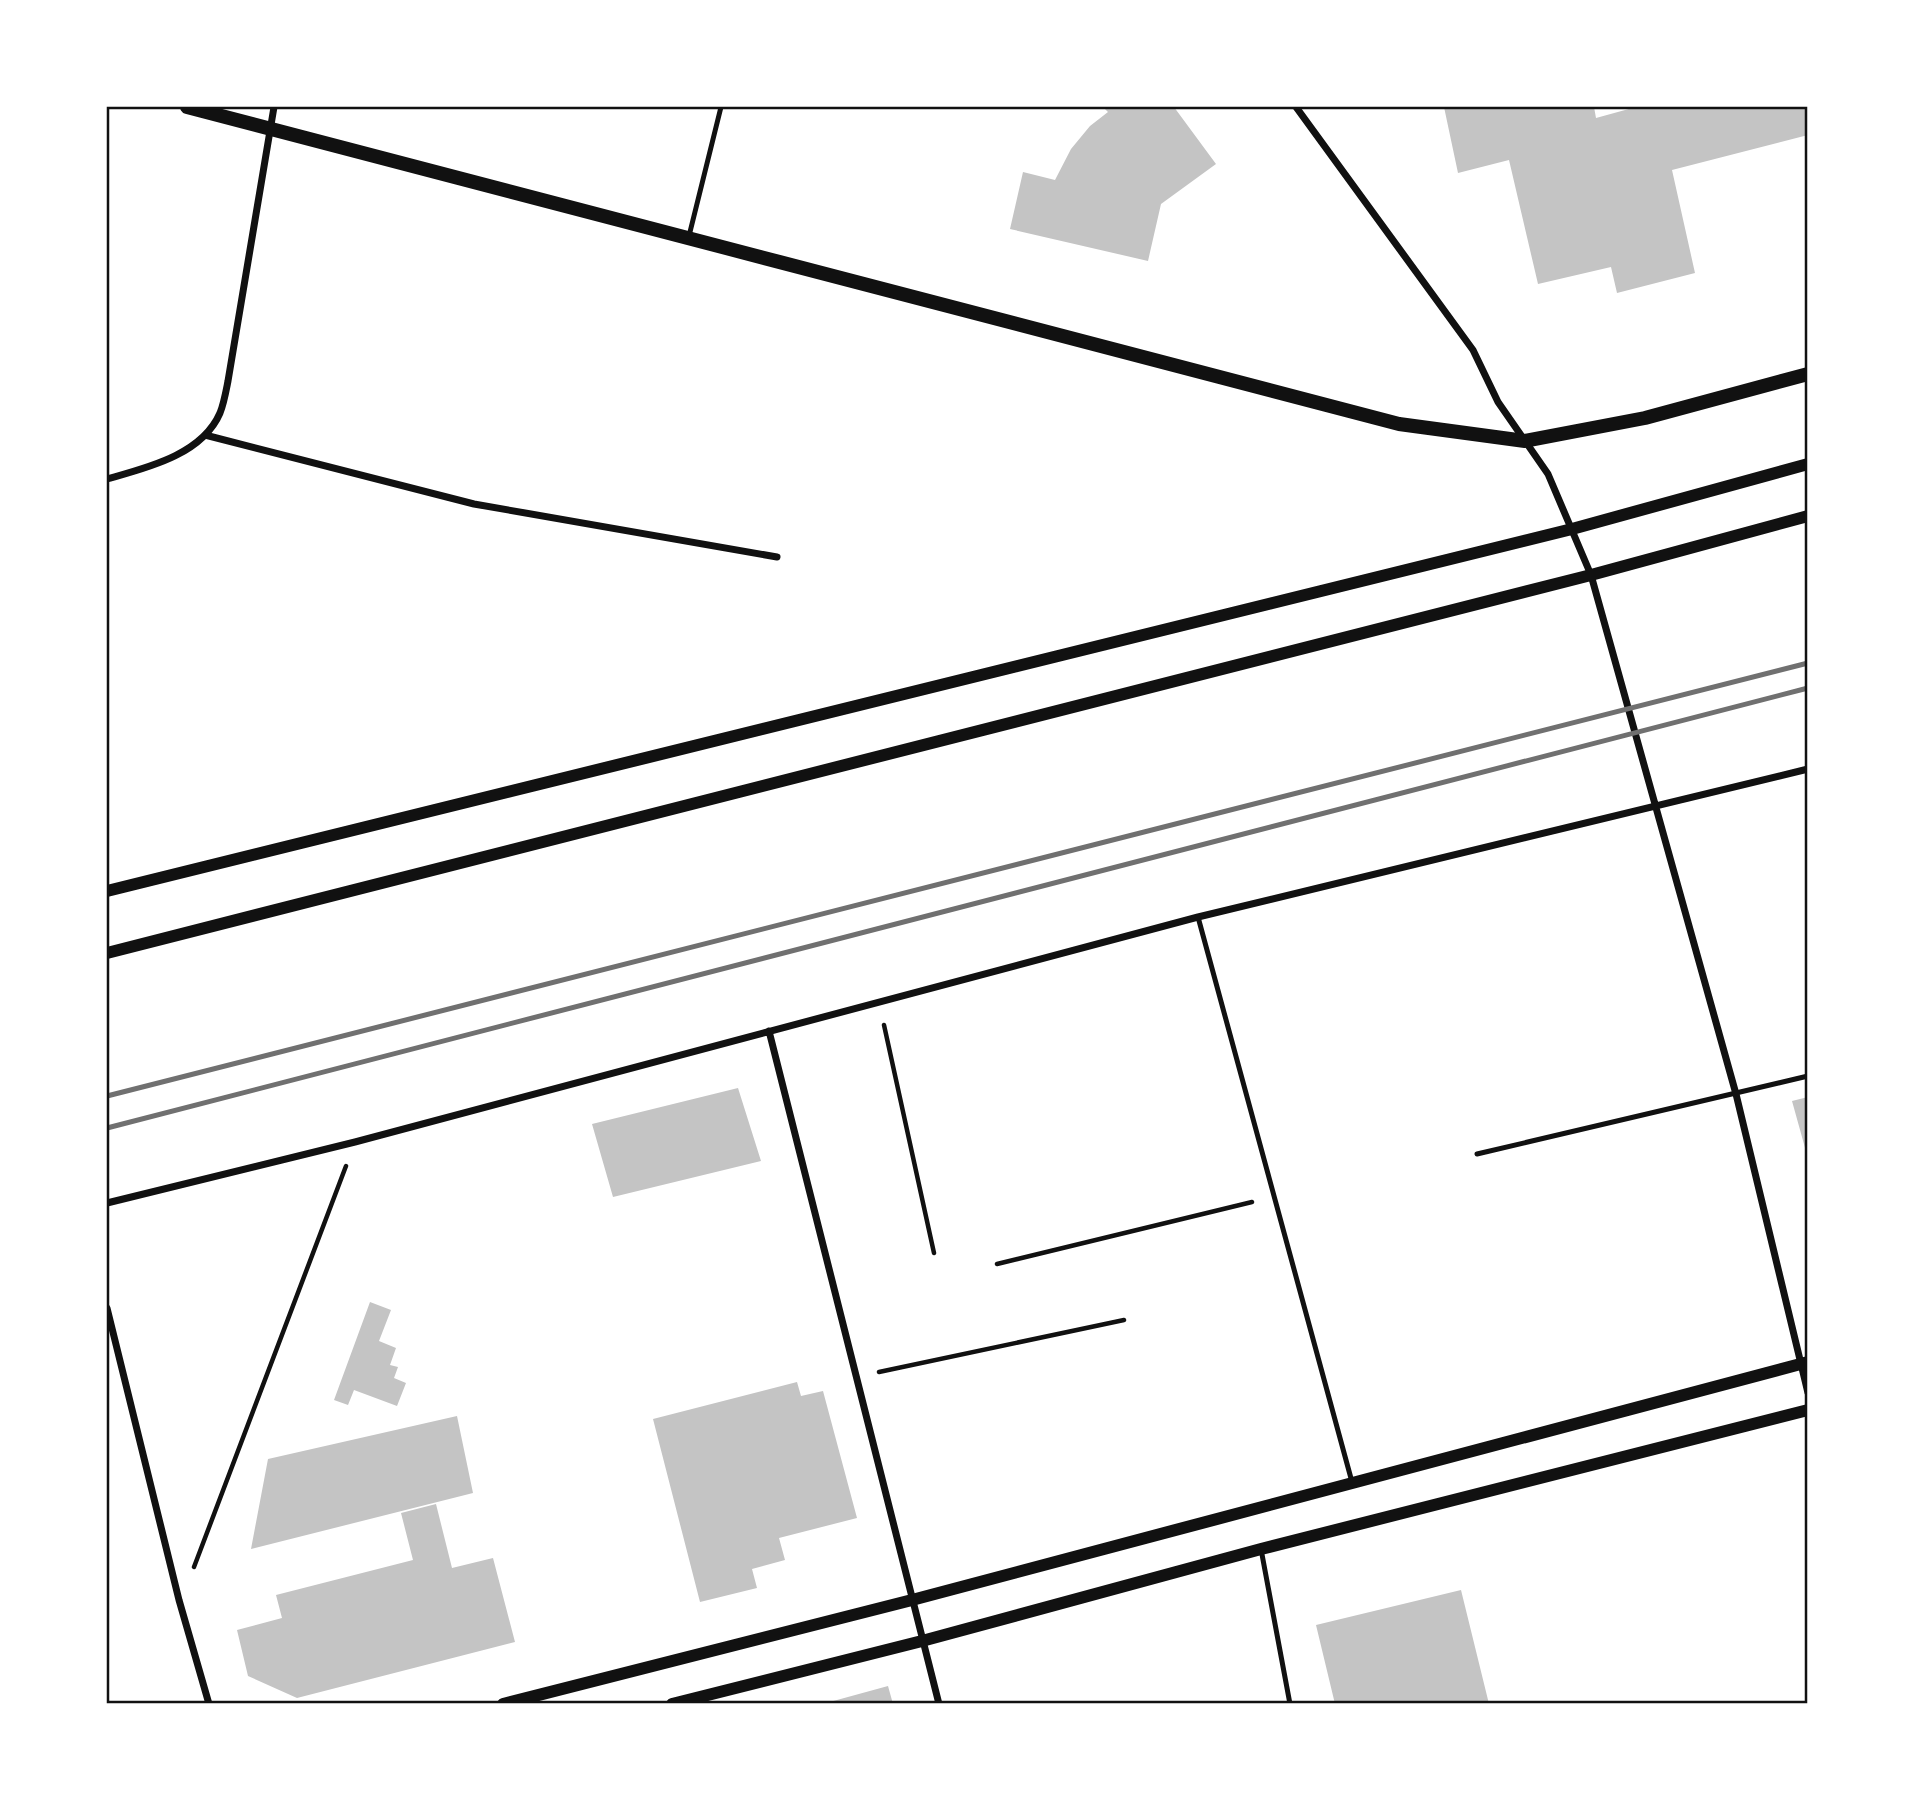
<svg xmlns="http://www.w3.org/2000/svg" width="1915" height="1811" font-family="'Roboto Condensed',sans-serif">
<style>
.building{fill:#c4c4c4}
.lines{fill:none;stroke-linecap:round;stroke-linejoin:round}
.path{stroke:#111;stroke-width:4.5}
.service{stroke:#111;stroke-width:5}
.minor{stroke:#111;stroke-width:7}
.tertiary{stroke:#111;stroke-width:12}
.secondary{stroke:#111;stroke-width:14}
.rail{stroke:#707070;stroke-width:5}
.neatline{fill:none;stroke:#111;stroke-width:2.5}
</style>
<rect width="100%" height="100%" fill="#fff"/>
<path class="building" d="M1103,107H1174L1216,164L1161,204L1148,261L1010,229L1023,172L1055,180L1071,149L1090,126L1108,112Z
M1444,107H1594L1596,118L1636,107H1808V135L1672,170L1695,273L1617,293L1611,267L1538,284L1509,160L1458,173Z
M738,1088L761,1161L613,1197L592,1124Z
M1808,1097V1155H1807L1792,1101Z
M370,1302L391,1310L379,1341L396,1348L390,1365L398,1367L394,1378L406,1383L397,1406L354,1390L348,1405L334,1400Z
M797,1382L801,1396L823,1391L857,1518L779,1538L785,1560L752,1569L757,1588L700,1602L653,1419Z
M457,1416L473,1493L251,1549L268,1459Z
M436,1504L452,1568L493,1558L515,1642L297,1698L248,1676L237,1630L282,1618L276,1595L413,1560L401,1513Z
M1461,1590L1489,1704H1335L1316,1625Z
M888,1686L893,1704H826V1703Z"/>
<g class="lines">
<path class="path" d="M884,1025L934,1253
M997,1264L1252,1202
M879,1372L1124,1320
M194,1567L346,1166"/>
<path class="service" d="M689,236L721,107
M1198,917L1352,1482
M1477,1154L1808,1076
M1261,1549L1290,1704"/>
<path class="minor" d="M1296,107L1473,350L1498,402L1548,474L1591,575L1736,1094L1808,1393
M205,435L474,504L777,557
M107,479C146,468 202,455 220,413C224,403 226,391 228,381L274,107
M769,1031L939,1704
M107,1203L355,1142L1198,917L1808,769
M107,1308L179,1600L209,1704"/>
<path class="tertiary" d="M107,891L1572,529L1808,464
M107,953L1591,575L1808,516
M503,1704L912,1600L1808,1362
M672,1704L922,1641L1261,1549L1808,1410"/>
<path class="secondary" d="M187,107L1399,424L1525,441L1645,418L1808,374"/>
<path class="rail" d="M107,1096L1808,663
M107,1128L1808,688"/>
</g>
<rect width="1915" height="1811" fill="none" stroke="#ffffff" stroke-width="217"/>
<rect x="108" y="108" width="1698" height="1594" class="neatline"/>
</svg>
